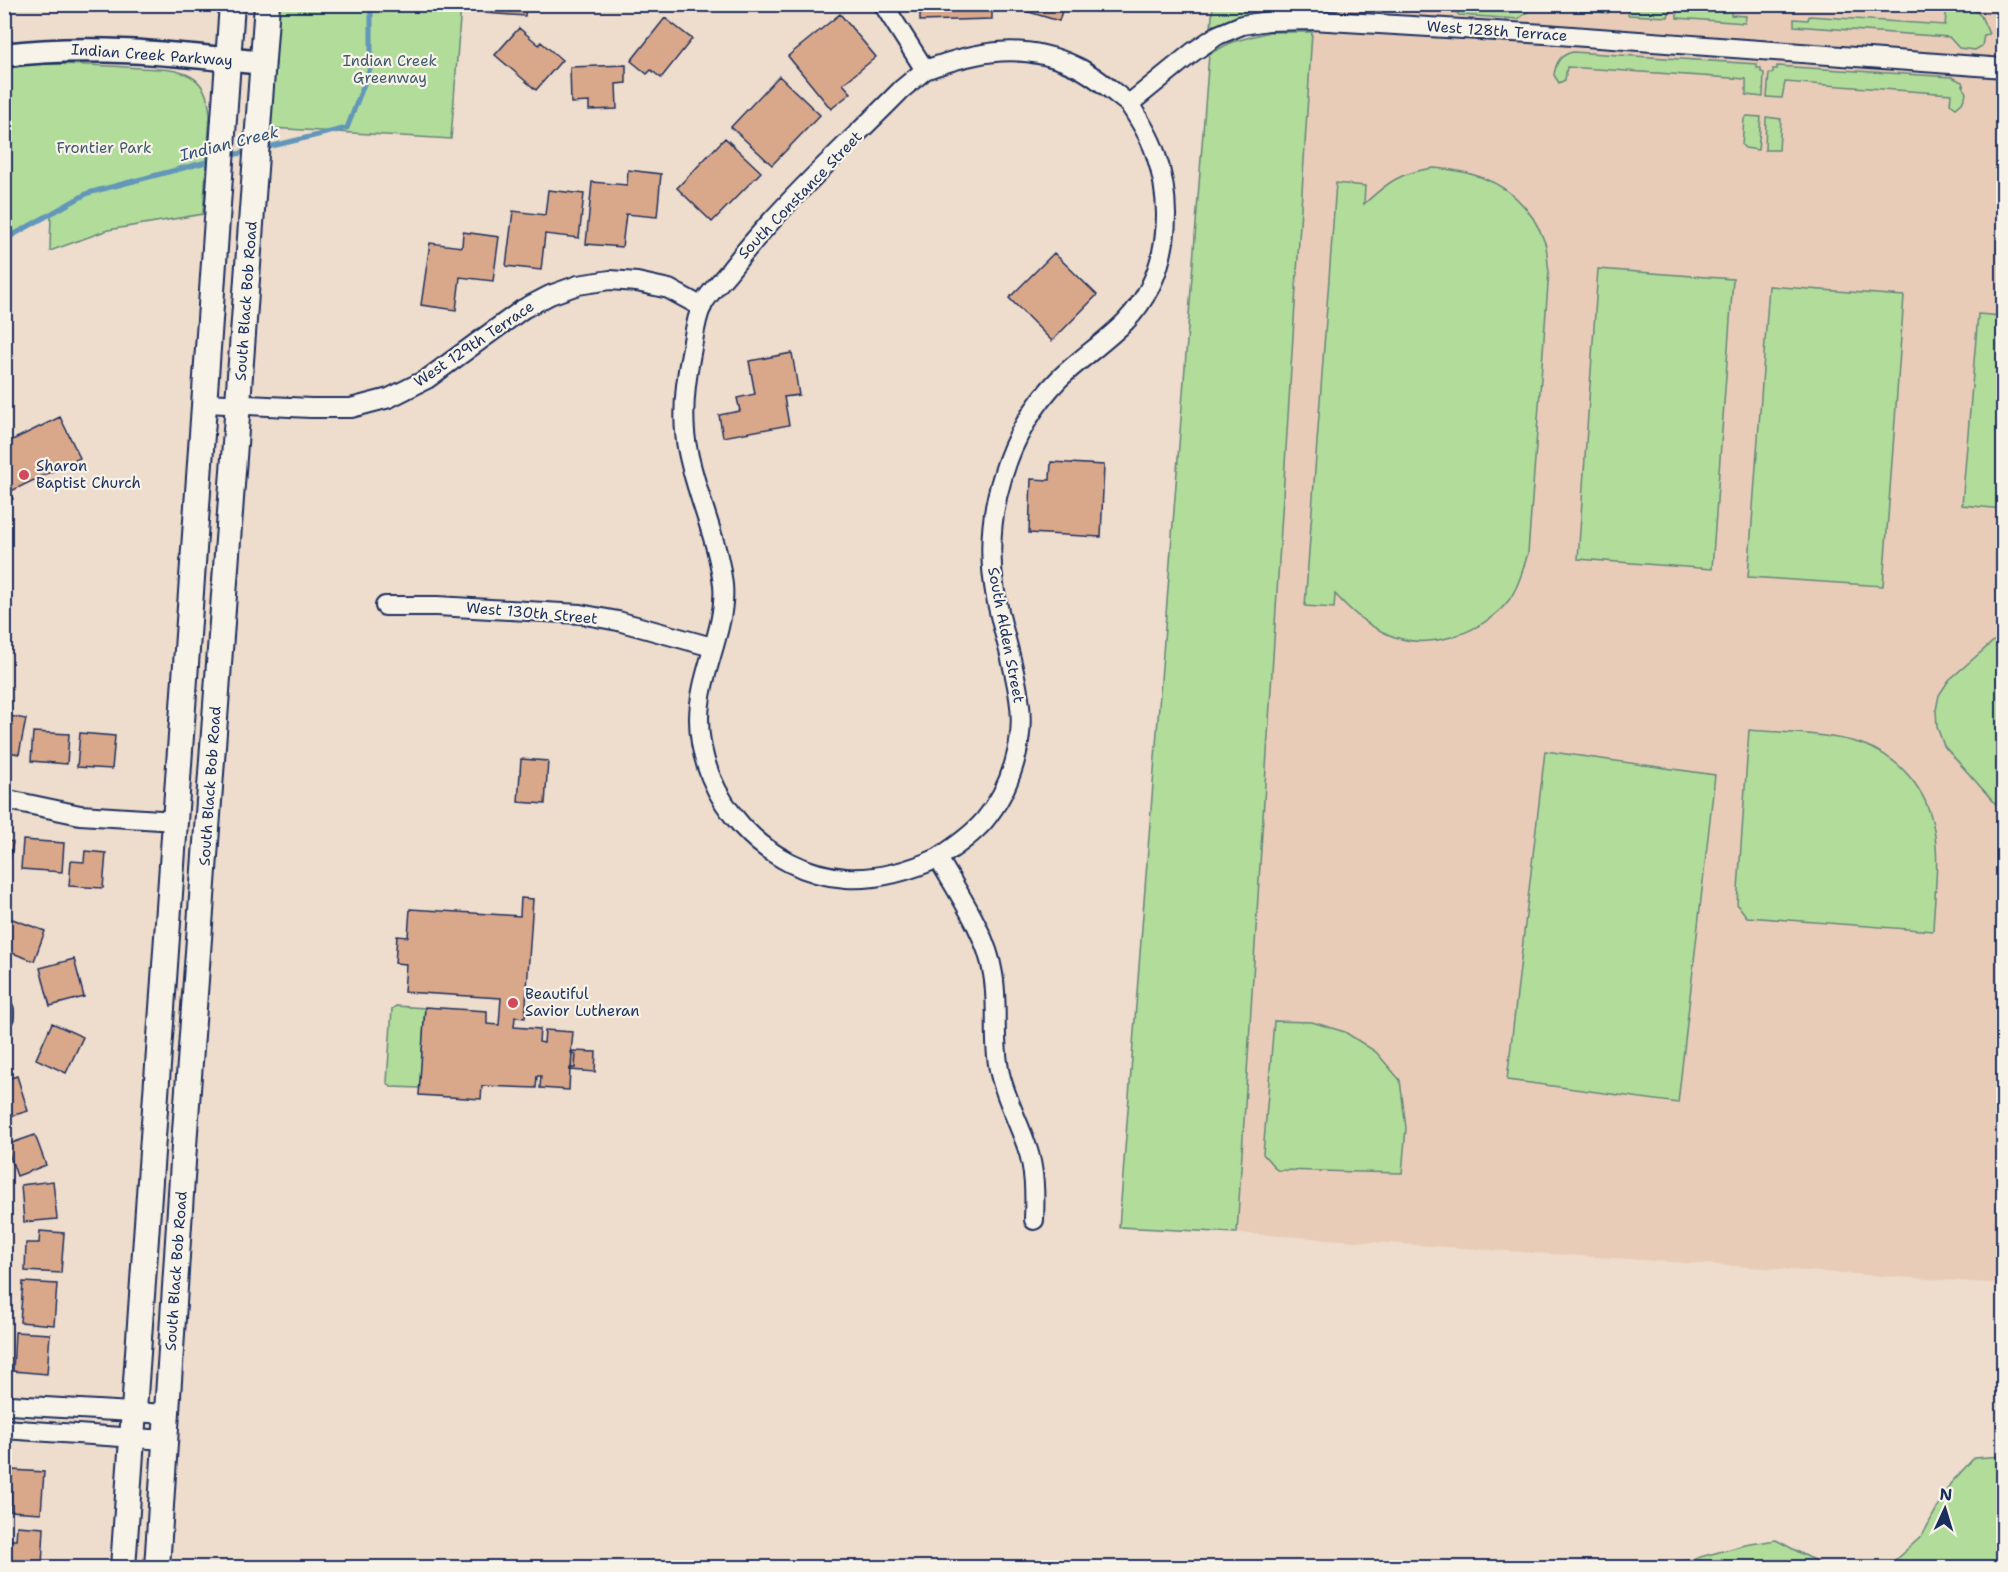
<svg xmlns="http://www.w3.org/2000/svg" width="2008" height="1572" font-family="'Shantell Sans',sans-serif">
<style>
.built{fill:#e8ccb8}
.green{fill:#b1dc99;stroke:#66867c;stroke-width:1.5}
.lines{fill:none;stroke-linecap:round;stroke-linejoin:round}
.stream{stroke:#6397b9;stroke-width:5}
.building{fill:#d9a88b;stroke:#1b2f5e;stroke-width:1.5}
.minor-casing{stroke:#1b2f5e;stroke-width:22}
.tertiary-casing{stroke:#1b2f5e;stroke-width:27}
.secondary-casing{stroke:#1b2f5e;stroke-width:28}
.minor{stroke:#f7f3e8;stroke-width:18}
.tertiary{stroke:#f7f3e8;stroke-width:22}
.secondary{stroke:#f7f3e8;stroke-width:24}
.poi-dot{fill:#d1495b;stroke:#f7f3e8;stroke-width:2}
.labels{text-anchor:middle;stroke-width:4.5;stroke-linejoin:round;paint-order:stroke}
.street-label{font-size:15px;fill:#1b2f5e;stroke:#f7f3e8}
.park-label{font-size:15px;fill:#405a6d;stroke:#f7f3e8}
.poi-label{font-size:15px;fill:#1b2f5e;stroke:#f7f3e8;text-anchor:start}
.water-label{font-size:16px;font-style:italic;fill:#33527c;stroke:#f7f3e8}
</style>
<rect width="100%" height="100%" fill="#eedccc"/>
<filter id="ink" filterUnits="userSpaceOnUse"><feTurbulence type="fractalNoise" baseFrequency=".0167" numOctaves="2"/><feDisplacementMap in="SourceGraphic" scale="12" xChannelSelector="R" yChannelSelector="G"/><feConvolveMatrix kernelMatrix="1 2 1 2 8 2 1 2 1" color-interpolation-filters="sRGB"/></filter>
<g filter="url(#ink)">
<path class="built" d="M1313,5H2003V1284L1237,1233Z"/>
<path class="green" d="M1455,4H1614V8H1609L1608,13L1534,7L1518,19L1459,15L1454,10Z
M1968,4L1981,16L1989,34L1984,35L1982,46L1975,50L1959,48L1949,37L1794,26V19L1808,20L1809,16L1945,25L1947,5Z
M279,5H461L451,139L271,128Z
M1213,5H1313V9L1267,10L1239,17L1211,28Z
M1625,5H1671L1668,17L1628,15L1629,10L1624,9Z
M1677,5H1747L1746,6H1732L1731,15L1746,16L1745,23L1677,18Z
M1269,32H1312L1237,1233L1119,1227L1209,54L1232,42Z
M1573,52L1757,64V68H1761V72L1764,73L1763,97L1746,95V79L1567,67L1565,80L1559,83L1554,75C1556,62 1560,55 1573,52Z
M33,64C69,64 104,65 140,68C157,69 175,68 190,76C204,83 209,100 210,115L203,214L108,230L50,251L51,214L5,240V69Z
M1777,66L1952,77L1962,82L1966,94L1962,103L1956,108L1950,104L1951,94L1785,82L1782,98L1767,97L1769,73H1773V69H1777Z
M1747,116L1761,117L1758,150L1745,148L1742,145L1744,119Z
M1766,117L1781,119L1779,150H1765Z
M1434,168C1485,171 1527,192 1545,243C1548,252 1547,262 1549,271L1528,553C1523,569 1519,586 1509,600C1483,634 1425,653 1385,633C1365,624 1350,610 1335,594L1334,608L1305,606L1336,183L1365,186L1364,204C1388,182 1401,172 1434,168Z
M1598,269L1733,279L1712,569L1578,559Z
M1769,286L1904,296L1883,586L1748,577Z
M1978,314L2003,316V509L1962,505Z
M2003,633V812L1944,746L1937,727L1936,710L1939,695L1949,680Z
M1749,730C1783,733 1830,733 1862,744C1900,757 1928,791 1934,830C1940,862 1934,898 1933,931L1747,917L1737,904Z
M1545,751L1715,775L1678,1103L1507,1080Z
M396,1006L425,1008L420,1088L391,1087L387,1082L392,1009Z
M1274,1021L1312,1022L1345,1032L1376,1052L1400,1080L1406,1128L1402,1173L1277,1170L1263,1154Z
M2003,1456V1567H1887L1922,1536L1950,1484L1974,1458Z
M1776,1540L1825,1566L1832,1567H1663L1745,1545Z"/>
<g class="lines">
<path class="stream" d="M264,148L347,128L371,66V4
M229,156L249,151
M4,240L88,193L214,160"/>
</g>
<path class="building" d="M485,4H526L525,16L485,13Z
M920,4H992V19L920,21Z
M1012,4H1064L1059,21L1012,7Z
M840,14L876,57L843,84L851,93L831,109L788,56Z
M665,18L692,39L661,78L651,70L647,74L631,61Z
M519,28L539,45L541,42L562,60L536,90L495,55Z
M626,65V83L616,84L617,109L589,110V102L571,103L570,67Z
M779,76L820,115L772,165L731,127Z
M725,138L761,172L712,222L677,188Z
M628,170L661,174L657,217L626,214L622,247L586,244L592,182L627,185Z
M548,190L584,194L579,238L545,234L541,270L506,266L513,211L545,215Z
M463,232L499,237L493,281L460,277L456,310L421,305L430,243L462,247Z
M1054,253L1097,295L1052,341L1009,298Z
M792,353L799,395L784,397L789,425L723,437L719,415L740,411L737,398L755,394L749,361Z
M60,417L80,458L9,492L13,499L4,503V444Z
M1051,462L1104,465L1101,537L1029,533L1031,479L1050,480Z
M4,715L26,719L19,754L4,751Z
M33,732L69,734L67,764L31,761Z
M80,733L115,736L112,769L77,767Z
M521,759L548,761L545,804L518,802Z
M4,840L13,842L7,875H4Z
M23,840L64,843L62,872L21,869Z
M85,851L106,853L103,888L69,886L71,861L84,862Z
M521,898L533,899L525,1018L515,1017L514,1027L540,1029L539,1042L544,1043L545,1030L573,1032L571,1053L576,1054L575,1068H570L569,1090L540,1088L541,1076H537L536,1088L482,1086L481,1099L419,1095L425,1007L487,1011V1024L499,1025L501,998L404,992L406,964L395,963L397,936L408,937L410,909L520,916Z
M7,917L45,931L34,961L4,950V923Z
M74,959L84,997L50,1006L40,968Z
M52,1023L83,1037L66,1073L36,1059Z
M572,1051L596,1052L595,1072L571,1070Z
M17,1076L28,1111L4,1118V1080Z
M35,1135L46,1165L17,1176L6,1145Z
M53,1181L57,1219L24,1222L21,1185Z
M40,1231L64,1233L61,1273L25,1271L26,1243H39Z
M23,1282L57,1284L54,1325L20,1322Z
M15,1332L50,1334L47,1374L13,1371Z
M12,1470L44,1472L41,1513L10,1511Z
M17,1526L44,1528L42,1566L9,1564L10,1540H16Z"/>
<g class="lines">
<defs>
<path id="minor" d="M883,4L925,70L902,89C844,148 781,204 731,269C722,281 708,293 702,306C695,320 694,338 691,353C685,384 681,421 688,452C697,497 718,539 723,585C727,629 699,673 699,719C699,798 765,873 846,878C879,880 909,871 938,858
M925,70C977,51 1024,41 1077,67C1096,76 1112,91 1129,104L1193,52L1218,35L1242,25L1268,21L1312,20L1545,34L2004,68
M205,403L311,408H351L389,398L427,379L523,309L550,295L578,285L610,280L637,282L669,289L702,307
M385,606H437L580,614L618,621L712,647
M4,799L80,815L176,821
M4,1010V1017
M1034,1220C1035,1195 1035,1170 1027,1147C1019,1123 1006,1099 1000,1074C992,1041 999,1007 993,974C987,934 958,893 938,858C955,847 971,836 984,821C1011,789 1026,740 1019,698C1014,662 1001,627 995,592C988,552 991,513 1003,475C1013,440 1034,404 1060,378C1081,358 1105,342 1125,322C1169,277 1175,209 1155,152C1149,135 1139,119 1129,104
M4,1407L10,1405L167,1414
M4,1429L165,1440"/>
<path id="tertiary" d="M4,55C91,44 177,54 263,63"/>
<path id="secondary" d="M123,1568L232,4
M157,1568L185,1131L267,4"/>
</defs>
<use href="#minor" class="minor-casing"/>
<use href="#tertiary" class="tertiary-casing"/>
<use href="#secondary" class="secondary-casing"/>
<use href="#minor" class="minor"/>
<use href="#tertiary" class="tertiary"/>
<use href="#secondary" class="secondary"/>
</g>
</g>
<g class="poi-dot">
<circle cx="24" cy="475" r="6"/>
<circle cx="513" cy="1003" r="6"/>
</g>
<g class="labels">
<g class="street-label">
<text transform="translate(1497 31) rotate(4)" y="5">West 128th Terrace</text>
<text transform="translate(152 55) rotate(4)" y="5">Indian Creek Parkway</text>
<text transform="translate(800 195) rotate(-46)" y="5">South Constance Street</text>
<text transform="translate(246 301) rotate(-86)" y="5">South Black Bob Road</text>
<text transform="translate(474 344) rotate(-34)" y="5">West 129th Terrace</text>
<text transform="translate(532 613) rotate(5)" y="5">West 130th Street</text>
<text transform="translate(1006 635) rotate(79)" y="5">South Alden Street</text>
<text transform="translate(210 786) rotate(-86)" y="5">South Black Bob Road</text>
<text transform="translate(176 1271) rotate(-86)" y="5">South Black Bob Road</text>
</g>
<g class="park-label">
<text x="390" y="66">Indian Creek<tspan x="390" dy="17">Greenway</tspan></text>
<text x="104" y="153">Frontier Park</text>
</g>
<g class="poi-label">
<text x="36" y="471">Sharon<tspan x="36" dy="17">Baptist Church</tspan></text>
<text x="525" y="999">Beautiful<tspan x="525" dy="17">Savior Lutheran</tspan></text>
</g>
<g class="water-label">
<text transform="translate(229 143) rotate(-14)" y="6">Indian Creek</text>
</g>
</g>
<rect width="2008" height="1572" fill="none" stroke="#f7f3e8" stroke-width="24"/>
<rect x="12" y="12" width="1984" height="1548" fill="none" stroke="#1b2f5e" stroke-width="2" filter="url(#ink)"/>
<g transform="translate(1945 1509) rotate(4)" stroke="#f7f3e8" stroke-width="4.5" paint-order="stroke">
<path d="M0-4.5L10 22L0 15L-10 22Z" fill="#1b2f5e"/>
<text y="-9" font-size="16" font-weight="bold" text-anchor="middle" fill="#1b2f5e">N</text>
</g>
</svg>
